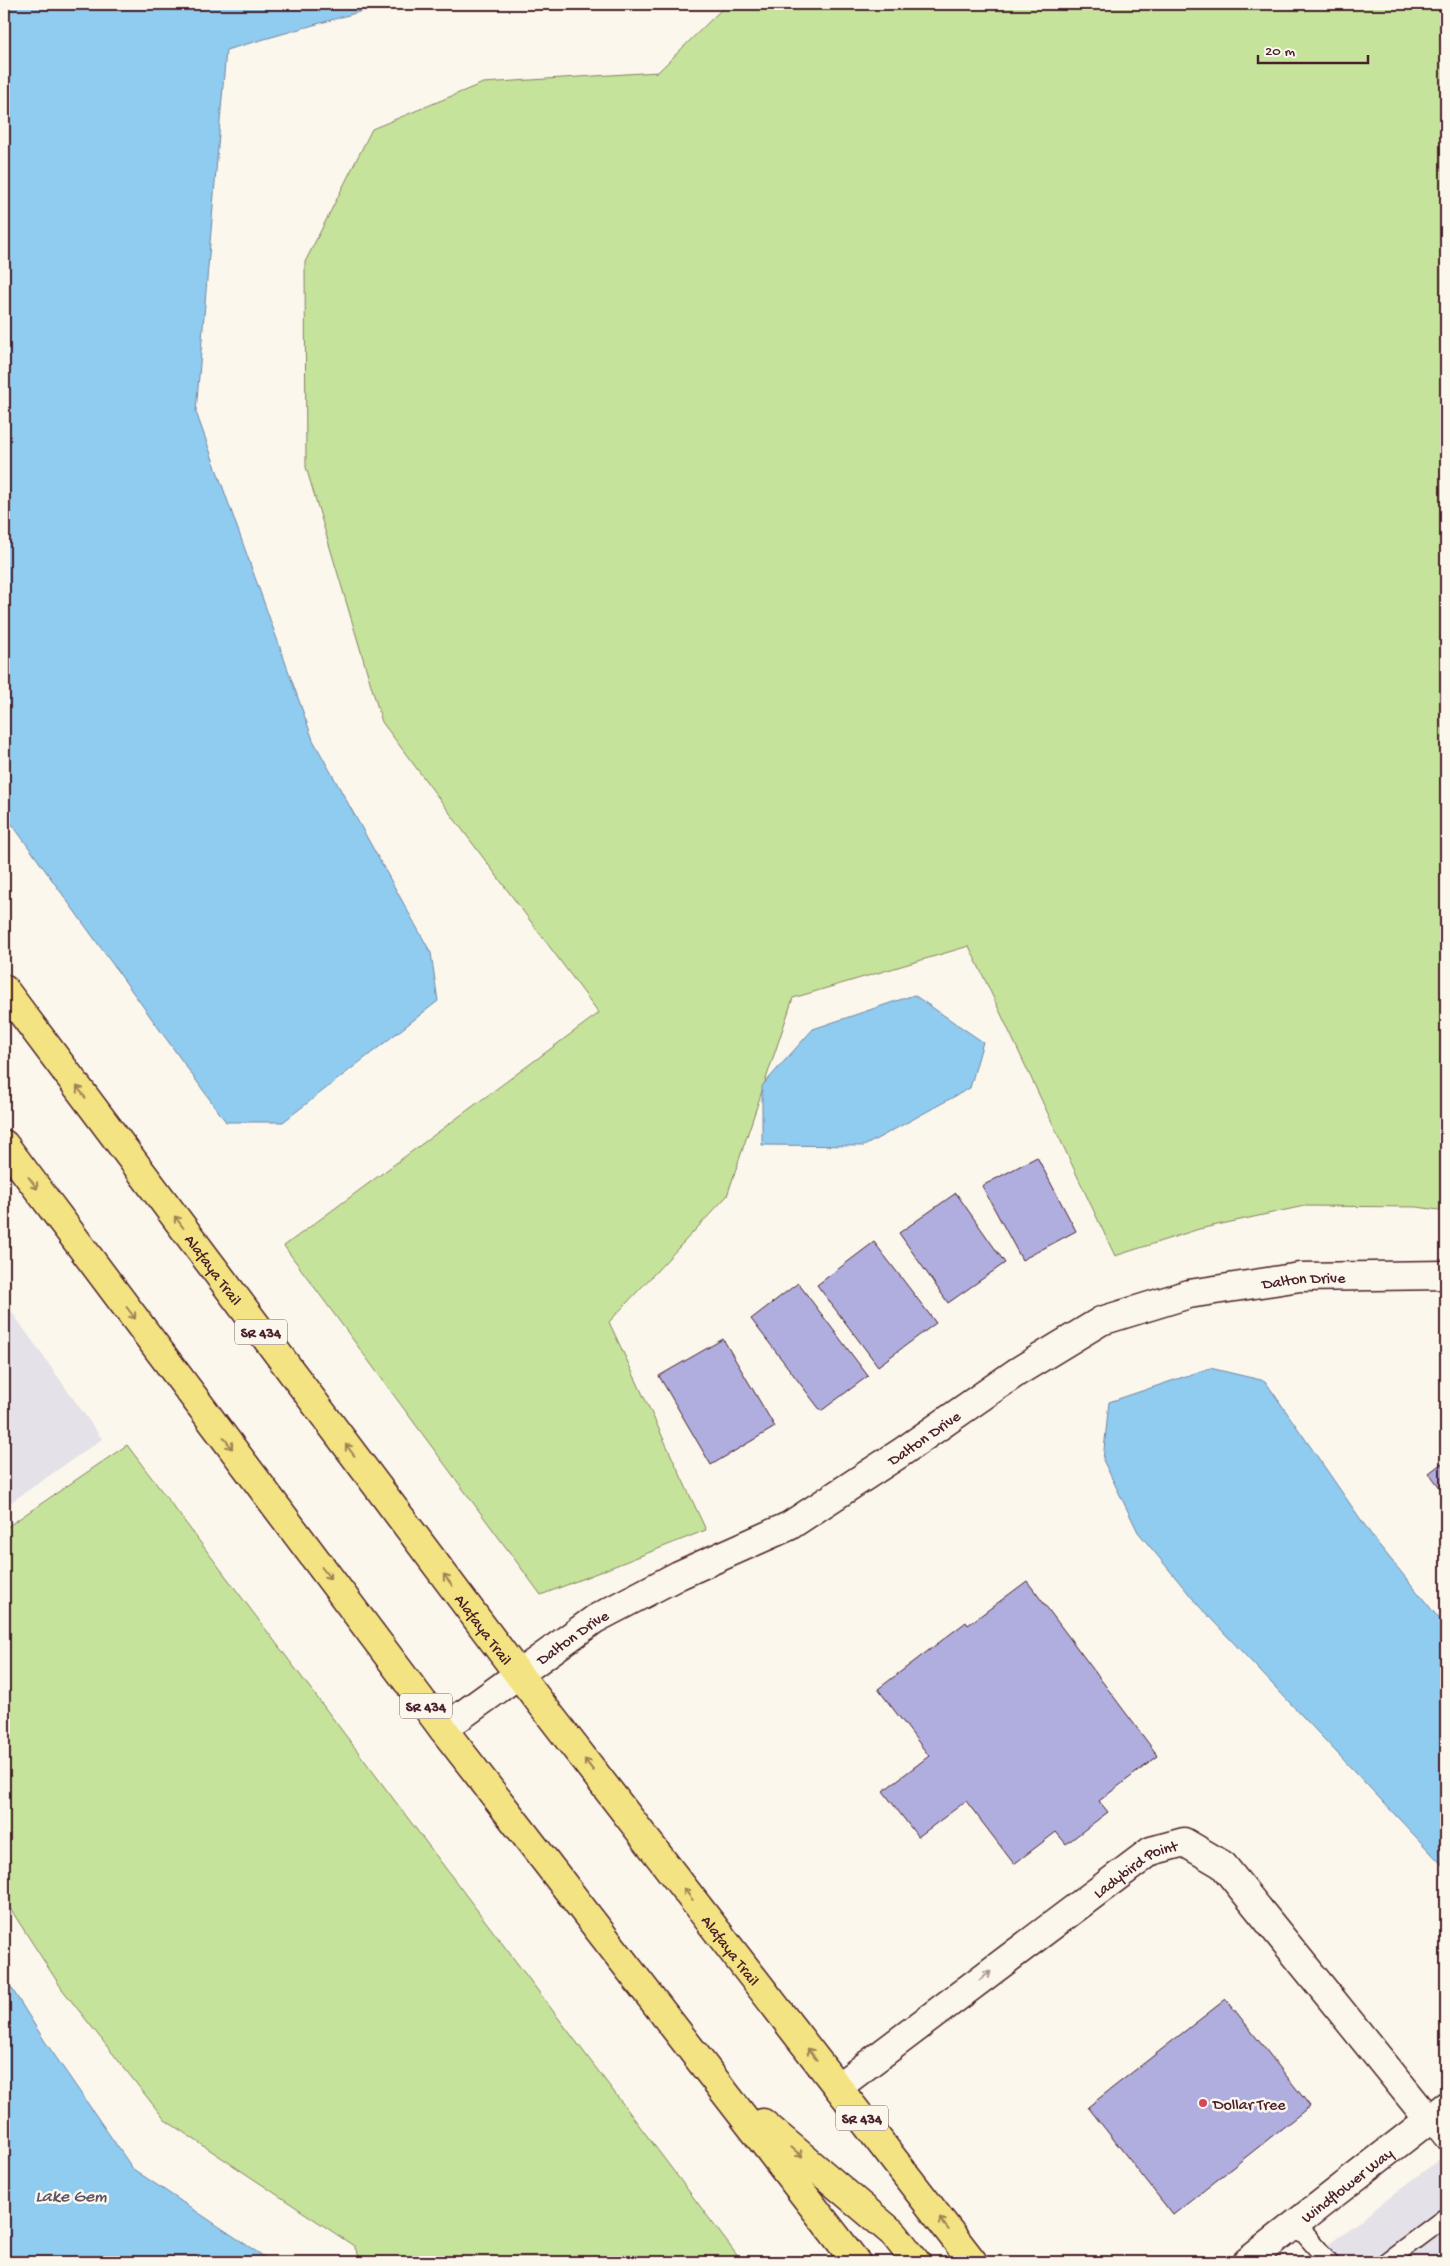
<svg xmlns="http://www.w3.org/2000/svg" width="1450" height="2266" font-family="'Gochi Hand',sans-serif">
<style>
.built{fill:#e4e1e8}
.green{fill:#c5e39b;stroke:#888163}
.water{fill:#90cbf0;stroke:#7486a1}
.building{fill:#afaedf;stroke:#4a1f2b}
.lines{fill:none;stroke-linecap:round;stroke-linejoin:round}
.lane-casing{stroke:#4a1f2b;stroke-width:21}
.street-casing{stroke:#4a1f2b;stroke-width:31}
.primary-casing{stroke:#4a1f2b;stroke-width:31}
.lane{stroke:#fbf7ec;stroke-width:18}
.street{stroke:#fbf7ec;stroke-width:28}
.primary{stroke:#f4e382;stroke-width:28}
.oneway{stroke:#9f8156}
.oneway2{stroke:#ab9695}
.poi-dot{fill:#d1495b;stroke:#fbf7ec;stroke-width:2}
.labels{text-anchor:middle;stroke-width:5;stroke-linejoin:round;paint-order:stroke}
.shield{fill:#fbf7ec;stroke:#7f6065;stroke-width:1}
.shield-label{font-size:15px;font-weight:bold;fill:#4a1f2b}
.street-label{font-size:16px;fill:#4a1f2b;stroke:#fbf7ec}
.poi-label{font-size:16px;fill:#4a1f2b;stroke:#fbf7ec;text-anchor:start}
.water-label{font-size:18px;font-style:italic;fill:#5f5366;stroke:#fbf7ec}
</style>
<rect width="100%" height="100%" fill="#fbf7ec"/>
<filter id="ink" filterUnits="userSpaceOnUse"><feTurbulence type="fractalNoise" baseFrequency=".02" numOctaves="2"/><feDisplacementMap in="SourceGraphic" scale="10" xChannelSelector="R" yChannelSelector="G"/><feConvolveMatrix kernelMatrix="1 2 1 2 8 2 1 2 1" color-interpolation-filters="sRGB"/></filter>
<g filter="url(#ink)">
<path class="built" d="M4,1301L102,1439L4,1507Z
M1446,2154V2262H1306Z"/>
<path class="green" d="M727,4H1446V1211L1417,1207L1304,1206L1199,1229L1115,1256L969,946L793,998L727,1196L609,1322L706,1530L541,1595L284,1246L599,1013L382,722L306,467L305,262L372,129L483,83L658,72Z
M127,1445L742,2262H362L354,2246L165,2120L62,1989L4,1899V1529Z"/>
<path class="water" d="M4,4H387L226,50L196,412L313,740L431,953L438,1001L283,1122H226L4,813Z
M914,995L983,1042L970,1088L864,1146L762,1145V1086L813,1029Z
M1210,1368L1265,1381L1375,1540L1446,1627V1869L1198,1605L1138,1532L1103,1460L1109,1402Z
M4,1976L44,2040L133,2169L272,2262H4Z"/>
<path class="building" d="M1037,1157L1076,1231L1022,1260L982,1186Z
M956,1193L1005,1263L948,1303L899,1233Z
M874,1242L936,1323L878,1366L817,1285Z
M798,1283L868,1376L821,1411L751,1319Z
M723,1339L775,1427L711,1465L659,1376Z
M1446,1460V1485L1441,1489L1429,1473Z
M1027,1581L1158,1756L1099,1801L1108,1812L1066,1844L1056,1832L1014,1864L966,1801L918,1837L883,1791L929,1756L878,1689L966,1622L968,1625Z
M1226,1999L1310,2106L1173,2215L1088,2107Z"/>
<g class="lines">
<defs>
<path id="lane" d="M1429,2120L1446,2141
M1296,2224L1329,2262
M1386,2262L1446,2217"/>
<g id="street">
<path id="s1" d="M443,1729L595,1619L679,1575L789,1526L902,1452L1017,1372L1101,1321L1189,1294L1300,1277L1446,1275"/>
<path id="s2" d="M838,2087L1151,1851L1184,1842L1223,1865L1429,2120"/>
<path id="s3" d="M1247,2262L1446,2106"/>
</g>
<g id="primary">
<path id="s4" d="M4,989L519,1675L973,2262"/>
<path d="M4,1144L443,1729L856,2262"/>
<path d="M763,2123L894,2234L916,2262"/>
</g>
</defs>
<use href="#lane" class="lane-casing"/>
<use href="#street" class="street-casing"/>
<use href="#primary" class="primary-casing"/>
<use href="#lane" class="lane"/>
<use href="#street" class="street"/>
<use href="#primary" class="primary"/>
</g>
<defs><path id="oneway-shaft" d="M-6 0H5M1.5-3L5.5 0L1.5 3" fill="none" stroke-width="1.6" stroke-linecap="round" stroke-linejoin="round" transform="scale(1.25)"/></defs>
<g class="oneway">
<use href="#oneway-shaft" transform="translate(81 1092) rotate(-127)"/>
<use href="#oneway-shaft" transform="translate(33 1183) rotate(53)"/>
<use href="#oneway-shaft" transform="translate(179 1222) rotate(-127)"/>
<use href="#oneway-shaft" transform="translate(131 1313) rotate(53)"/>
<use href="#oneway-shaft" transform="translate(228 1443) rotate(53)"/>
<use href="#oneway-shaft" transform="translate(350 1450) rotate(-127)"/>
<use href="#oneway-shaft" transform="translate(326 1573) rotate(53)"/>
<use href="#oneway-shaft" transform="translate(448 1580) rotate(-127)"/>
<use href="#oneway-shaft" transform="translate(589 1765) rotate(-128)"/>
<use href="#oneway-shaft" transform="translate(688 1894) rotate(-128)"/>
<use href="#oneway-shaft" transform="translate(812 2054) rotate(-128)"/>
<use href="#oneway-shaft" transform="translate(797 2152) rotate(40)"/>
<use href="#oneway-shaft" transform="translate(944 2224) rotate(-128)"/>
</g>
<use class="oneway2" href="#oneway-shaft" transform="translate(985 1976) rotate(-37)"/>
</g>
<circle class="poi-dot" cx="1203" cy="2103" r="5"/>
<g class="labels">
<g class="shield">
<rect x="235" y="1319.5" width="52" height="25" rx="4"/>
<rect x="400" y="1693.5" width="52" height="25" rx="4"/>
<rect x="836" y="2105.5" width="52" height="25" rx="4"/>
</g>
<g class="shield-label">
<text x="261" y="1337">SR 434</text>
<text x="426" y="1711">SR 434</text>
<text x="862" y="2123">SR 434</text>
</g>
<g class="street-label">
<text dy="6" stroke="none"><textPath href="#s4" startOffset="350">Alafaya Trail</textPath></text>
<text dy="6" stroke="none"><textPath href="#s1" startOffset="984">Dalton Drive</textPath></text>
<text dy="6" stroke="none"><textPath href="#s1" startOffset="564">Dalton Drive</textPath></text>
<text dy="6" stroke="none"><textPath href="#s4" startOffset="800">Alafaya Trail</textPath></text>
<text dy="6" stroke="none"><textPath href="#s1" startOffset="159">Dalton Drive</textPath></text>
<text dy="6" stroke="none"><textPath href="#s2" startOffset="370">Ladybird Point</textPath></text>
<text dy="6" stroke="none"><textPath href="#s4" startOffset="1205">Alafaya Trail</textPath></text>
<text dy="6" stroke="none"><textPath href="#s3" startOffset="126">Windflower Way</textPath></text>
</g>
<g class="poi-label">
<text x="1213" y="2109">Dollar Tree</text>
</g>
<g class="water-label">
<text x="71" y="2201">Lake Gem</text>
</g>
</g>
<rect width="1450" height="2266" fill="none" stroke="#fbf7ec" stroke-width="20"/>
<rect x="10" y="10" width="1430" height="2246" fill="none" stroke="#4a1f2b" stroke-width="2" filter="url(#ink)"/>
<path d="M1258 55v8h110v-8" fill="none" stroke="#4a1f2b" stroke-width="2.5"/>
<text x="1265" y="55" font-size="15" fill="#4a1f2b" stroke="#fbf7ec" stroke-width="4" paint-order="stroke">20 m</text>
</svg>
